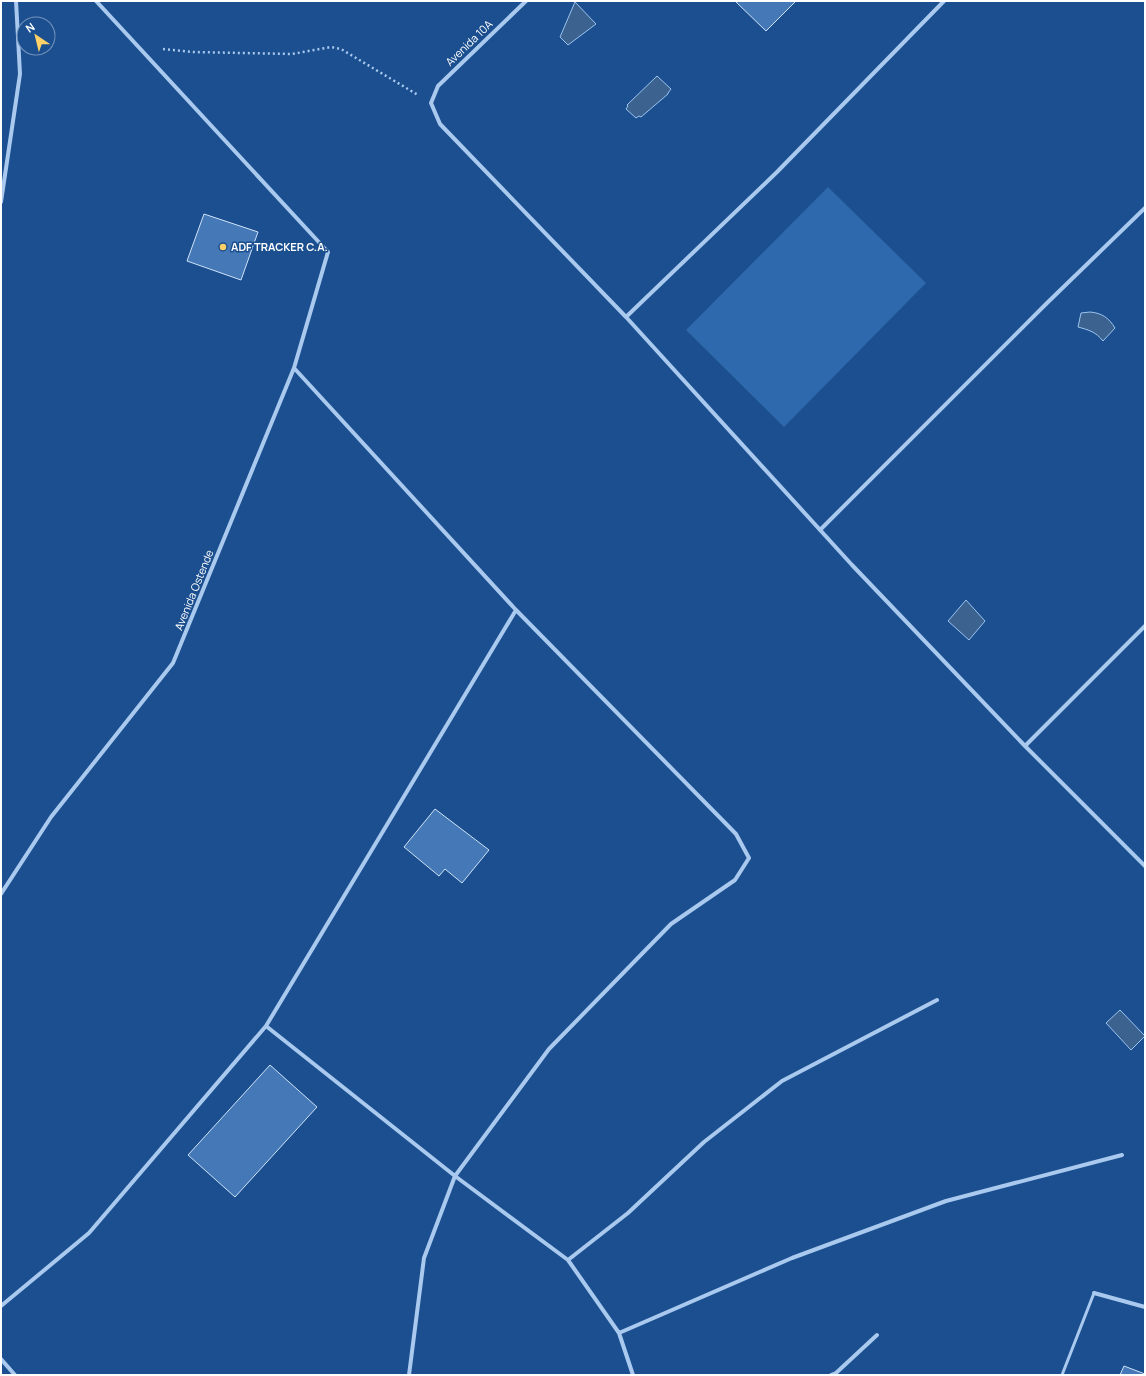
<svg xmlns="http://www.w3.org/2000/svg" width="1146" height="1376" font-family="Manrope,sans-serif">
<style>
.green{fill:#2e69ad}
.water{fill:#3c6290;stroke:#9cc4f0}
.building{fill:#4478b7;stroke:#cfe3fa}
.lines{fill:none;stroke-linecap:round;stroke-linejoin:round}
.path{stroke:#a9c9ee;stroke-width:2.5;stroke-dasharray:2 3;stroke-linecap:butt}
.lane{stroke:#a9c9ee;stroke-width:3}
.street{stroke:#a9c9ee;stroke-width:4}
.poi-dot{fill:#ffd166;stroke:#1b4f8f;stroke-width:1.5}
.labels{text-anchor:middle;stroke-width:3;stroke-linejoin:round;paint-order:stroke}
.street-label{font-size:11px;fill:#fff;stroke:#1b4f8f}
.poi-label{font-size:11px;font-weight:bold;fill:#fff;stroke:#1b4f8f;text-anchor:start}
</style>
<rect width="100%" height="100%" fill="#1b4f8f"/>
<path class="green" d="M828,187L926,283L784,427L686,330Z"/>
<path class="water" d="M575,2L596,24L568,45L560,37Z
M657,76L671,89L668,93V94L641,117L639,116L636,118L626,109L628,106L627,105Z
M1090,312C1102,313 1109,318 1115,328L1103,341C1096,332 1089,330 1078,327L1081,313Z
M966,600L985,621L969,640L948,621Z
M1120,1010L1145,1036L1131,1050L1106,1023Z"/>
<path class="building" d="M735,1H796L766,31Z
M204,214L258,232L241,280L187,261Z
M435,809L489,850L462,883L445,869L439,876L404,847Z
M270,1065L317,1107L235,1197L188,1155Z
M1124,1366L1145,1374V1375H1120Z"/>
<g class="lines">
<path class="path" d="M163,49L193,52L292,54L331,47L341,49L418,95"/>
<path class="lane" d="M1062,1375L1094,1293"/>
<path class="street" d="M526,1L438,86L431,103L440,124L626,317L852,565L1025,746L1145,866
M1,202L20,74L16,1
M626,317L777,172L944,1
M294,368L516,610L736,834L749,858L735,880L671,924L549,1049L455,1176L424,1258L409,1375
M820,530L1047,303L1145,208
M1025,746L1145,626
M1,894L51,817L173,663L294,368L328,252L96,1
M266,1026L455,1176L568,1260L619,1333L633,1375
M568,1260L628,1213L704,1142L782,1081L937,1000
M1094,1293L1145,1307
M1,1306L89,1233L266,1026L516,610
M619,1333L792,1258L946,1201L1122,1155
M1,1359L15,1375
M831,1375L836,1373L877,1335"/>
</g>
<circle class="poi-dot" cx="223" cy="247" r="4"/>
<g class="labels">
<g class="street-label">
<text transform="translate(469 43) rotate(-44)" y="4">Avenida 10A</text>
<text transform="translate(194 590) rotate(-68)" y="4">Avenida Ostende</text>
</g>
<g class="poi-label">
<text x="231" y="251">ADF TRACKER C.A.</text>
</g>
</g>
<rect width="1146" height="1376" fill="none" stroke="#ffffff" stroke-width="4"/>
<g transform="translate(36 36) rotate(325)"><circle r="19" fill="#1b4f8f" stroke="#7695bc"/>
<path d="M0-3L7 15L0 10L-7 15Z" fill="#ffd166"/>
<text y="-6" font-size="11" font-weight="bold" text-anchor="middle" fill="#ffffff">N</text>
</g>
</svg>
